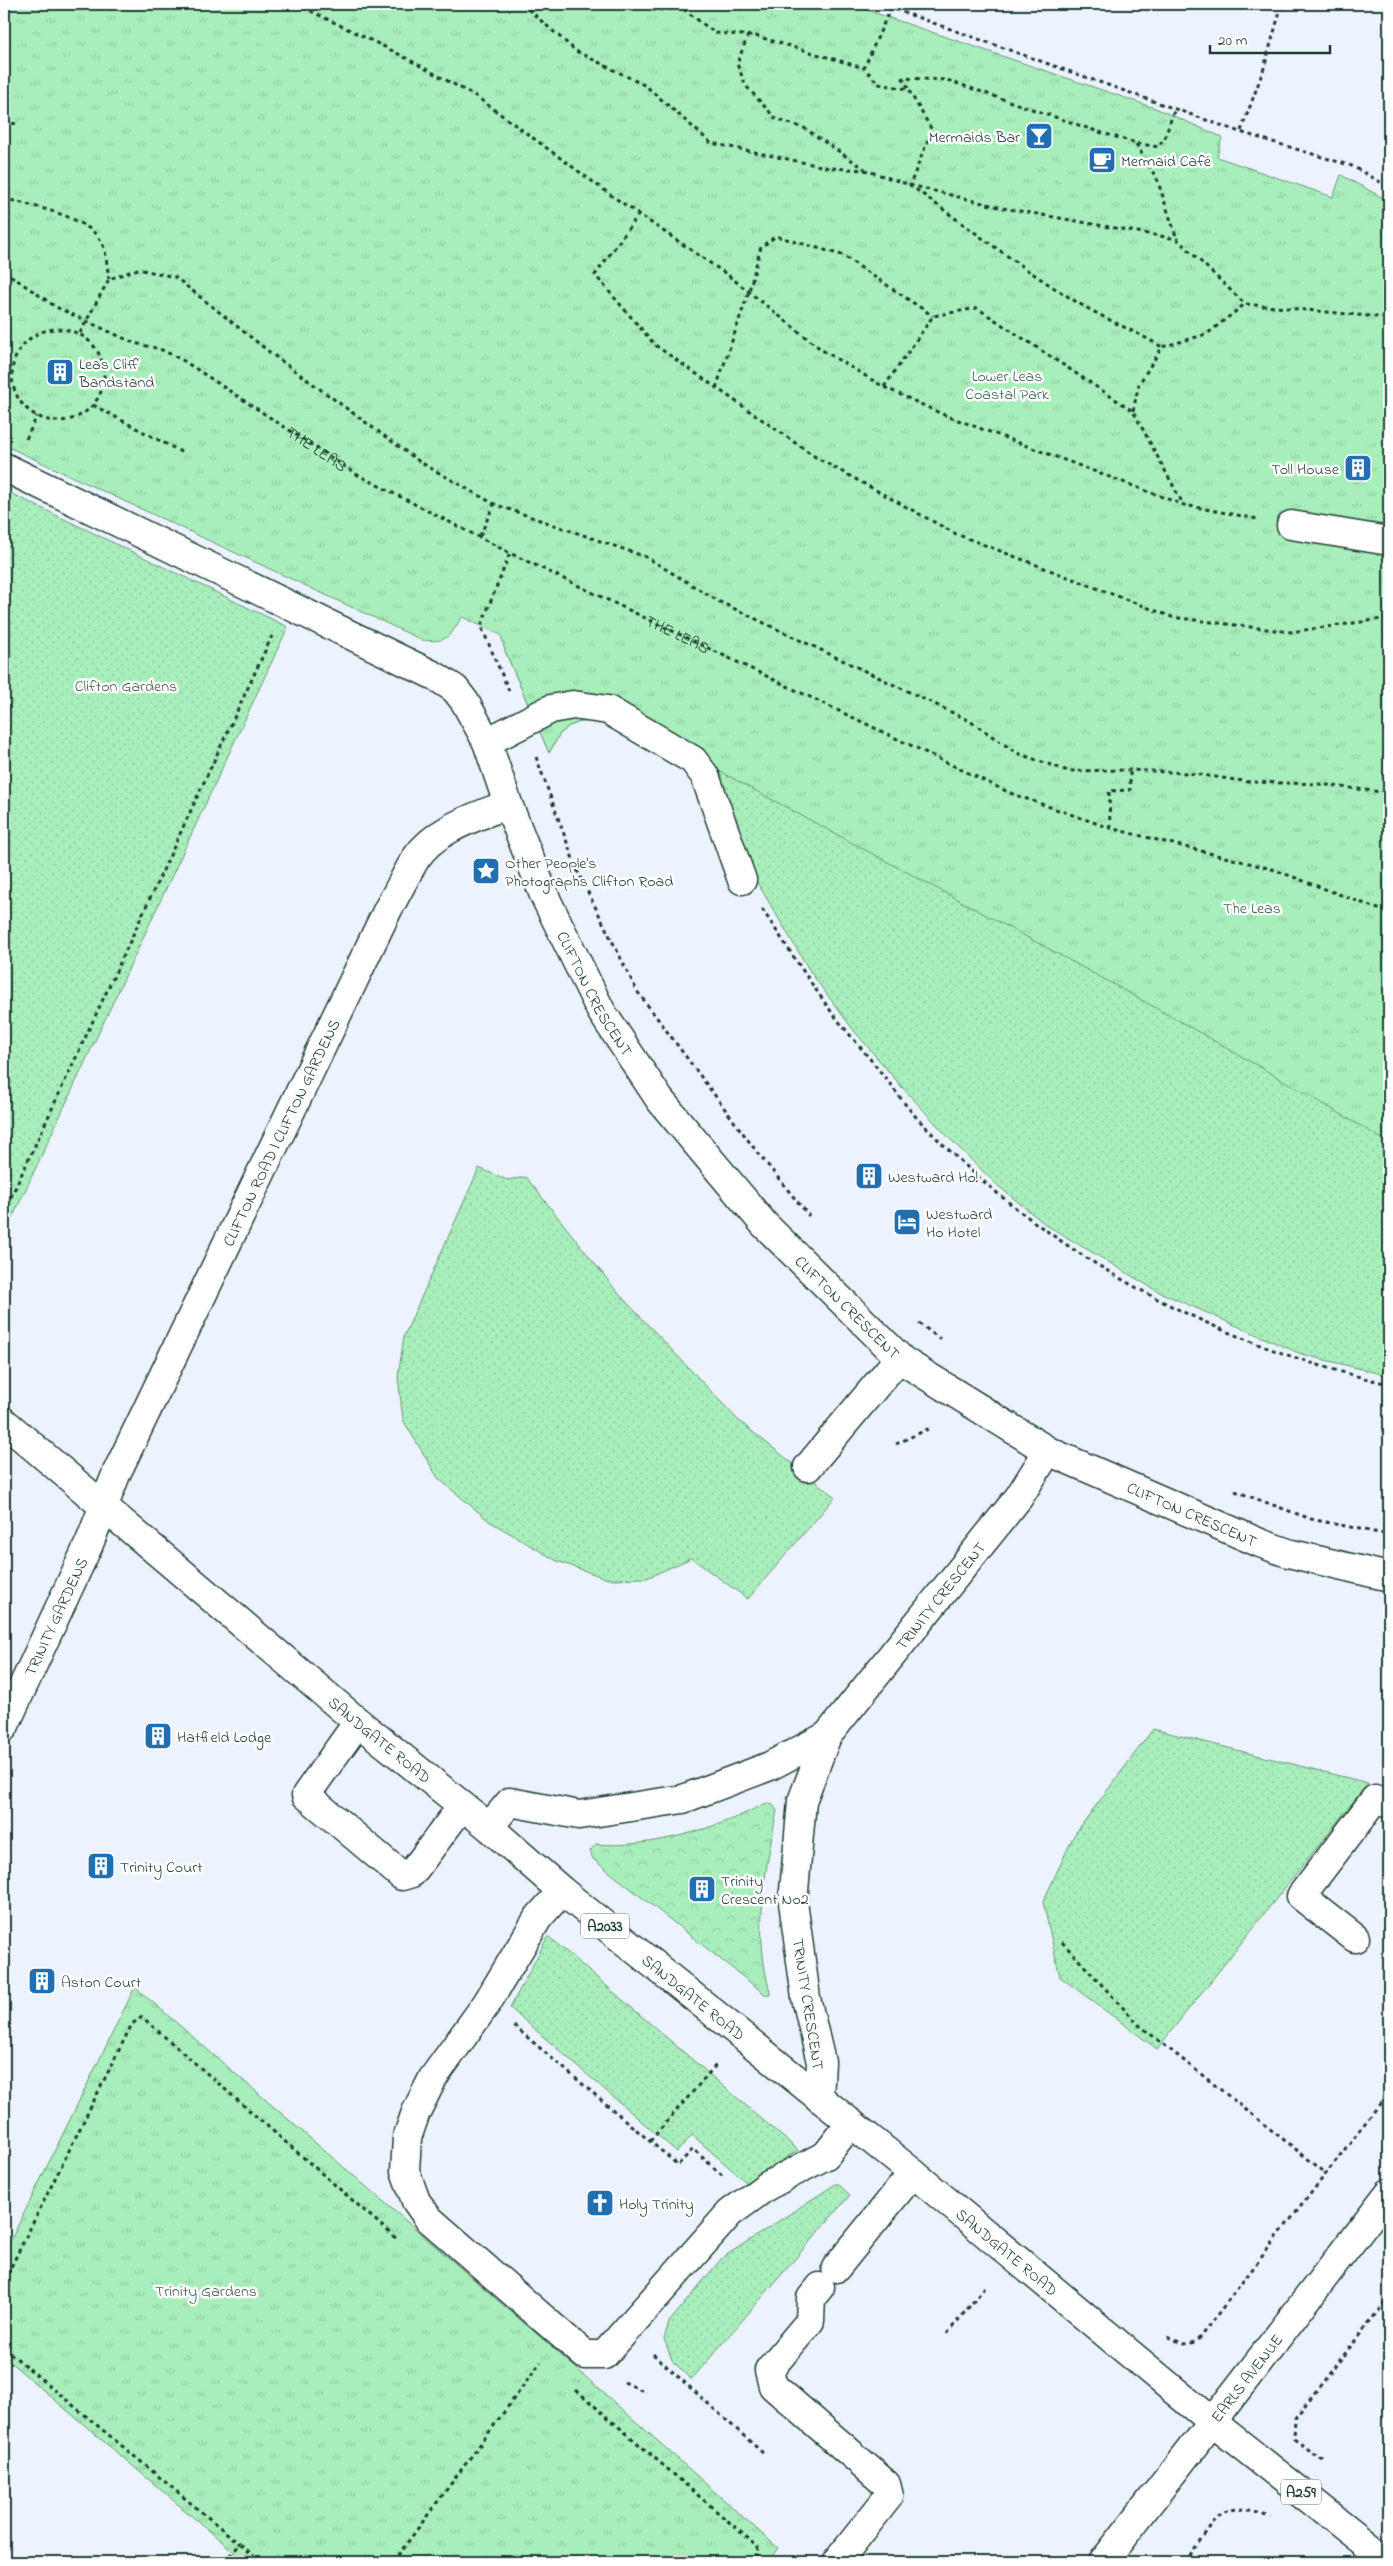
<svg xmlns="http://www.w3.org/2000/svg" width="1393" height="2566" font-family="'Indie Flower',sans-serif">
<style>
.grass{fill:url(#grass-dots);stroke:#649677}
.forest{fill:url(#forest-crowns);stroke:#649677}
.park{fill:url(#park-tufts);stroke:#649677}
.lines{fill:none;stroke-linecap:round;stroke-linejoin:round}
.minor-casing{stroke:#1f3d34;stroke-width:31}
.major-casing{stroke:#1f3d34;stroke-width:31}
.highway-casing{stroke:#1f3d34;stroke-width:31}
.path{stroke:#1f3d34;stroke-width:3;stroke-dasharray:4 4;stroke-linecap:butt}
.minor{stroke:#fff;stroke-width:28}
.major{stroke:#fff;stroke-width:28}
.highway{stroke:#fff;stroke-width:28}
.labels{text-anchor:middle;stroke-width:5;stroke-linejoin:round;paint-order:stroke}
.shield{fill:#fff;stroke:#627771;stroke-width:1}
.shield-label{font-size:15px;font-weight:bold;fill:#1f3d34}
.poi-label{font-size:16px;fill:#1f3d34;stroke:#fff;text-anchor:start}
.park-label{font-size:16px;fill:#3a604f;stroke:#fff}
.street-label{font-size:16px;fill:#1f3d34;stroke:#fff}
</style>
<defs>
<pattern id="grass-dots" width="8" height="8" patternUnits="userSpaceOnUse" patternTransform="scale(1.25)"><rect width="8" height="8" fill="#a8eeba"/><path d="M2 2h.1M6 6h.1" fill="none" stroke="#90cda0" stroke-width="1.8" stroke-linecap="round"/></pattern>
<pattern id="forest-crowns" width="20" height="18" patternUnits="userSpaceOnUse" patternTransform="scale(1.25)"><rect width="20" height="18" fill="#a8eeba"/><path d="M2 6a3 3 0 1 1 6 0M12 15a3 3 0 1 1 6 0" fill="none" stroke="#90cda0"/></pattern>
<pattern id="park-tufts" width="24" height="20" patternUnits="userSpaceOnUse" patternTransform="scale(1.25)"><rect width="24" height="20" fill="#a8eeba"/><path d="M3 7l-1-3M5 7V3M7 7l1-3M15 17l-1-3M17 17v-4M19 17l1-3" fill="none" stroke="#90cda0"/></pattern>
</defs>
<rect width="100%" height="100%" fill="#edf3fe"/>
<filter id="ink" filterUnits="userSpaceOnUse"><feTurbulence type="fractalNoise" baseFrequency=".02" numOctaves="2"/><feDisplacementMap in="SourceGraphic" scale="10" xChannelSelector="R" yChannelSelector="G"/><feConvolveMatrix kernelMatrix="1 2 1 2 8 2 1 2 1" color-interpolation-filters="sRGB"/></filter>
<g filter="url(#ink)">
<path class="grass" d="M4,490L288,627L4,1236Z
M505,651L1389,932V1376L1301,1354L1157,1291L1046,1225L996,1184L950,1139L901,1086L855,1032L811,973L745,862L722,794L719,772L688,773L684,764L597,721L580,722L569,726L559,735L549,753Z
M479,1168L507,1180L526,1177L619,1294L739,1421L835,1497L748,1599L691,1558L647,1578L608,1579L557,1561L489,1521L438,1478L403,1420L398,1377L404,1336Z
M1153,1729L1368,1783L1157,2049L1060,1977L1043,1902L1074,1835Z
M548,1936L798,2150L747,2183L692,2135L677,2152L510,2008Z
M837,2183L850,2195L691,2380L672,2360L664,2339L669,2322L722,2258Z"/>
<path class="forest" d="M766,1803L773,1805L777,1811C765,1870 753,1932 770,1992V1995H766L593,1859L590,1851L596,1844C649,1849 720,1828 766,1803Z"/>
<path class="park" d="M4,4H849L1155,108L1222,137L1217,157L1333,197L1341,175L1389,201V1143C1171,1011 944,893 719,771L688,773L684,764L597,721L580,722L569,726L559,735L549,753L505,651L501,635L462,617C449,637 448,643 422,640L4,445Z
M135,1987L552,2347L778,2548L768,2562H246L4,2357V2254Z"/>
<g class="lines">
<defs>
<g id="minor">
<path id="s2" d="M4,467L435,676L455,689L465,702L487,742L508,804L544,895L601,1011L660,1100L764,1224L903,1361L1048,1451L1260,1543L1288,1553L1389,1577"/>
<path d="M1291,525L1389,541"/>
<path d="M487,742L551,709L573,705L608,710L693,760L705,776L742,880"/>
<path d="M808,1467L899,1358"/>
<path d="M358,1722L306,1795L402,1876L412,1873L462,1806"/>
<path id="s3" d="M4,1727L89,1544L117,1472L388,909C398,892 406,874 416,858C437,828 476,817 508,804"/>
<path d="M489,1827L510,1802L579,1815L683,1799L770,1766L827,1736"/>
<path d="M562,1891L538,1918L487,2003L433,2078L416,2112L407,2138L405,2171L416,2201L428,2218L585,2355H604L730,2213L767,2186L826,2155L851,2123"/>
<path d="M1355,1938L1301,1896L1375,1799L1389,1804"/>
<path id="s4" d="M819,2098L821,2062L806,1998L793,1902L802,1801L827,1736L1019,1497L1048,1451"/>
<path d="M836,2268L913,2173"/>
<path d="M820,2287L811,2298L810,2321L769,2370L773,2386L886,2484L889,2496L837,2562"/>
<path id="s5" d="M1212,2422L1389,2193"/>
</g>
<g id="major">
<path id="s6" d="M4,1422L358,1722L489,1827L562,1891L913,2173L1212,2422"/>
</g>
<path id="highway" d="M1103,2562L1212,2422L1389,2562"/>
</defs>
<use href="#minor" class="minor-casing"/>
<use href="#major" class="major-casing"/>
<use href="#highway" class="highway-casing"/>
<g class="path">
<path d="M296,4L395,52L477,97L615,198L729,276L822,350L884,387L942,414L1184,505L1258,519"/>
<path d="M522,4L576,51L646,86L711,143L830,168L865,170L910,185L1003,208L1177,239L1245,304L1389,318"/>
<path d="M637,4L653,10L682,8L715,33L756,36L864,68"/>
<path d="M880,4L1240,132L1352,166L1389,187"/>
<path d="M891,7L864,68L879,84L908,89L932,130L910,185C966,226 1021,268 1080,304C1107,320 1135,331 1162,347"/>
<path d="M748,35L737,64L746,86L776,119L804,128L865,169"/>
<path d="M908,88L903,78L947,80L1096,131L1136,143L1158,147L1165,137L1175,108"/>
<path d="M4,125L17,123"/>
<path d="M1241,131L1264,68L1282,4"/>
<path d="M1136,144L1157,179L1177,239"/>
<path d="M4,198C32,207 90,215 103,245C107,254 107,269 109,279"/>
<path d="M639,214L595,275L655,345L817,458L956,534L1172,617L1291,632L1389,618"/>
<path id="s1" d="M4,271L56,307L134,343L160,349L184,361L356,474L510,553L1010,793L1110,828L1272,869L1389,913"/>
<circle cx="58" cy="375" r="46"/>
<path d="M80,333L109,279L138,269L175,277L272,354L420,462L494,504L646,557L718,601L968,720L1017,753L1068,771L1130,770L1188,773L1250,782L1319,784L1389,793"/>
<path d="M4,364L12,368"/>
<path d="M884,387L933,316L977,308L1133,411L1183,504"/>
<path d="M716,388L749,291L761,247L776,236L842,255L933,316"/>
<path d="M93,405L183,453"/>
<path d="M1133,411L1139,384L1162,347L1207,334L1245,304"/>
<path d="M26,439L37,416"/>
<path d="M480,536L494,504"/>
<path d="M509,691L481,626L510,553"/>
<path d="M536,757L577,870L637,991L754,1148L809,1216"/>
<path d="M1110,828L1109,791L1130,790V770"/>
<path d="M762,909C782,939 802,970 823,1000C840,1025 861,1047 879,1070C893,1087 905,1106 920,1121C1045,1253 1213,1344 1389,1384"/>
<path d="M4,1212L272,636"/>
<path d="M919,1323L940,1339"/>
<path d="M896,1444L930,1428"/>
<path d="M1235,1491L1311,1519L1389,1535"/>
<path d="M1062,1942L1139,2025L1327,2174"/>
<path d="M514,2026L678,2165L693,2149L722,2175"/>
<path d="M650,2141L716,2065"/>
<path d="M4,2281L132,2024L142,2017L397,2239"/>
<path d="M947,2334L986,2286"/>
<path d="M1168,2337L1184,2344L1196,2342L1389,2092"/>
<path d="M4,2348L240,2544"/>
<path d="M653,2354L764,2454"/>
<path d="M624,2382L646,2392"/>
<path d="M576,2390L758,2547L756,2558L753,2562"/>
<path d="M1323,2460L1294,2439L1295,2418L1389,2297"/>
<path d="M225,2562L240,2544L261,2562"/>
<path d="M393,2562L541,2362"/>
<path d="M1185,2562C1194,2550 1211,2523 1221,2514C1234,2505 1259,2510 1271,2517"/>
</g>
<use href="#minor" class="minor"/>
<use href="#major" class="major"/>
<use href="#highway" class="highway"/>
</g>
</g>
<defs>
<symbol id="bar-square" viewBox="-11 -11 22 22"><rect x="-9" y="-9" width="18" height="18" rx="4" fill="#1f6fb2" stroke="#fff"/><path d="M-6-5H6L.8 .8V4.5H3.5V6h-7V4.5H-.8V.8Z" fill="#fff"/></symbol>
<symbol id="cafe-square" viewBox="-11 -11 22 22"><rect x="-9" y="-9" width="18" height="18" rx="4" fill="#1f6fb2" stroke="#fff"/><path d="M-5.5-4.5H6V0H3Q3 3.5 0 3.5H-2.5Q-5.5 3.5-5.5 0ZM3-3.2v2h1.7v-2ZM-6 4.5H4V6H-6Z" fill="#fff"/></symbol>
<symbol id="building-square" viewBox="-11 -11 22 22"><rect x="-9" y="-9" width="18" height="18" rx="4" fill="#1f6fb2" stroke="#fff"/><path d="M-4-6H4V6H1V3H-1V6H-4ZM-2.5-4.3h1.7v1.8h-1.7ZM.8-4.3h1.7v1.8H.8ZM-2.5-1h1.7V.8h-1.7ZM.8-1h1.7V.8H.8Z" fill="#fff"/></symbol>
<symbol id="sight-square" viewBox="-11 -11 22 22"><rect x="-9" y="-9" width="18" height="18" rx="4" fill="#1f6fb2" stroke="#fff"/><path d="M0-6L1.8-2.2L6-1.7L2.9 1.2L3.7 5.4L0 3.3L-3.7 5.4L-2.9 1.2L-6-1.7L-1.8-2.2Z" fill="#fff"/></symbol>
<symbol id="hotel-square" viewBox="-11 -11 22 22"><rect x="-9" y="-9" width="18" height="18" rx="4" fill="#1f6fb2" stroke="#fff"/><path d="M-6-4.5h1.5V1H6V5H4.5V3h-9V5H-6ZM-4 0a1.8 1.8 0 1 1 3.6 0ZM.5 0V-2.5h3Q6-2.5 6 0Z" fill="#fff"/></symbol>
<symbol id="church-square" viewBox="-11 -11 22 22"><rect x="-9" y="-9" width="18" height="18" rx="4" fill="#1f6fb2" stroke="#fff"/><path d="M-1.2-6h2.4v3.5h3.3v2.4h-3.3V6h-2.4V-.1h-3.3v-2.4h3.3Z" fill="#fff"/></symbol>
</defs>
<g fill-rule="evenodd">
<use href="#bar-square" x="1023" y="120" width="32" height="32"/>
<use href="#cafe-square" x="1086" y="144" width="32" height="32"/>
<use href="#building-square" x="44" y="356" width="32" height="32"/>
<use href="#building-square" x="1342" y="452" width="32" height="32"/>
<use href="#sight-square" x="470" y="855" width="32" height="32"/>
<use href="#building-square" x="853" y="1160" width="32" height="32"/>
<use href="#hotel-square" x="891" y="1206" width="32" height="32"/>
<use href="#building-square" x="142" y="1720" width="32" height="32"/>
<use href="#building-square" x="85" y="1850" width="32" height="32"/>
<use href="#building-square" x="686" y="1873" width="32" height="32"/>
<use href="#building-square" x="26" y="1965" width="32" height="32"/>
<use href="#church-square" x="584" y="2187" width="32" height="32"/>
</g>
<g class="labels">
<g class="shield">
<rect x="581" y="1913.5" width="48" height="25" rx="4"/>
<rect x="1281" y="2479.5" width="40" height="25" rx="4"/>
</g>
<g class="shield-label">
<text x="605" y="1931">A2033</text>
<text x="1301" y="2497">A259</text>
</g>
<g class="poi-label">
<text x="1020" y="142" text-anchor="end">Mermaids Bar</text>
<text x="1121" y="166">Mermaid Café</text>
<text x="79" y="369">Leas Cliff<tspan x="79" dy="18">Bandstand</tspan></text>
<text x="1339" y="474" text-anchor="end">Toll House</text>
<text x="505" y="868">Other People's<tspan x="505" dy="18">Photographs Clifton Road</tspan></text>
<text x="888" y="1182">Westward Ho!</text>
<text x="926" y="1219">Westward<tspan x="926" dy="18">Ho Hotel</tspan></text>
<text x="177" y="1742">Hatfield Lodge</text>
<text x="120" y="1872">Trinity Court</text>
<text x="721" y="1886">Trinity<tspan x="721" dy="18">Crescent No2</tspan></text>
<text x="61" y="1987">Aston Court</text>
<text x="619" y="2209">Holy Trinity</text>
</g>
<g class="park-label">
<text x="1007" y="381">Lower Leas<tspan x="1007" dy="18">Coastal Park</tspan></text>
<text x="126" y="691">Clifton Gardens</text>
<text x="1252" y="913">The Leas</text>
<text x="206" y="2296">Trinity Gardens</text>
</g>
<g class="street-label">
<text dy="6" stroke="none"><textPath href="#s1" startOffset="362">THE LEAS</textPath></text>
<text dy="6" stroke="none"><textPath href="#s1" startOffset="768">THE LEAS</textPath></text>
<text dy="6" stroke="none"><textPath href="#s2" startOffset="839">CLIFTON CRESCENT</textPath></text>
<text dy="6" stroke="none"><textPath href="#s3" startOffset="656">CLIFTON ROAD | CLIFTON GARDENS</textPath></text>
<text dy="6" stroke="none"><textPath href="#s2" startOffset="1244">CLIFTON CRESCENT</textPath></text>
<text dy="6" stroke="none"><textPath href="#s2" startOffset="1649">CLIFTON CRESCENT</textPath></text>
<text dy="6" stroke="none"><textPath href="#s4" startOffset="550">TRINITY CRESCENT</textPath></text>
<text dy="6" stroke="none"><textPath href="#s3" startOffset="122">TRINITY GARDENS</textPath></text>
<text dy="6" stroke="none"><textPath href="#s6" startOffset="492">SANDGATE ROAD</textPath></text>
<text dy="6" stroke="none"><textPath href="#s6" startOffset="898">SANDGATE ROAD</textPath></text>
<text transform="translate(809 2004) rotate(81)" y="6">TRINITY CRESCENT</text>
<text dy="6" stroke="none"><textPath href="#s6" startOffset="1302">SANDGATE ROAD</textPath></text>
<text dy="6" stroke="none"><textPath href="#s5" startOffset="56">EARLS AVENUE</textPath></text>
</g>
</g>
<rect width="1393" height="2566" fill="none" stroke="#fff" stroke-width="20"/>
<rect x="10" y="10" width="1373" height="2546" fill="none" stroke="#1f3d34" stroke-width="2" filter="url(#ink)"/>
<path d="M1210 45v8h120v-8" fill="none" stroke="#1f3d34" stroke-width="2.5"/>
<text x="1218" y="45" font-size="15" fill="#1f3d34" stroke="#ffffff" stroke-width="4" paint-order="stroke">20 m</text>
</svg>
